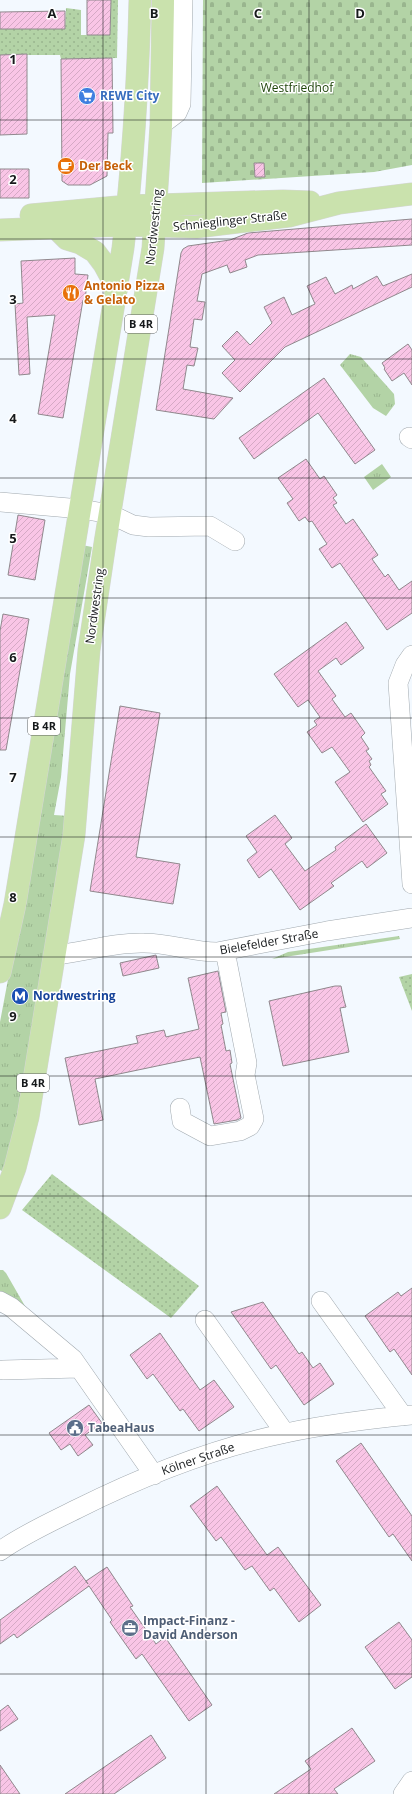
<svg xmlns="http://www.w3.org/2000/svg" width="412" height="1794" font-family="'Open Sans',sans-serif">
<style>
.grass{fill:url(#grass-tufts)}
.cemetery{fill:url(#cemetery-stones)}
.garden{fill:url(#garden-dots)}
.building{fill:url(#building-hatch);stroke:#90888d}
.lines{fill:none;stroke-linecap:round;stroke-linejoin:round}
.minor-casing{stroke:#a1a9af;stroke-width:20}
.major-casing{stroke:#d5d6d6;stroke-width:23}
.minor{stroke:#fff;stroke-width:19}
.major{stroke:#cae2ad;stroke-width:22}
.grid{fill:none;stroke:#16191b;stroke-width:1;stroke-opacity:0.55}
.labels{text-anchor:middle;stroke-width:3;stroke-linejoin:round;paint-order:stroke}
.shield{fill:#fff;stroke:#5c5e5f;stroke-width:1}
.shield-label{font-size:11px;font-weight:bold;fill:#16191b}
.park-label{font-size:12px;fill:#21470d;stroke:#fff}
.shop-label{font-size:12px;font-weight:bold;fill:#366cbe;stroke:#fff;text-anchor:start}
.food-label{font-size:12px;font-weight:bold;fill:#c56008;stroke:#fff;text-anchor:start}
.street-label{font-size:12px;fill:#16191b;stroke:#fff}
.transit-label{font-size:12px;font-weight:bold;fill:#164399;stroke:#fff;text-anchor:start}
.service-label{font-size:12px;font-weight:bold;fill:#4e5e75;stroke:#fff;text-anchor:start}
.grid-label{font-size:13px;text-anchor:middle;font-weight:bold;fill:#16191b;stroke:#fff;stroke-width:3;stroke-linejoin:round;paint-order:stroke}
</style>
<defs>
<pattern id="grass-tufts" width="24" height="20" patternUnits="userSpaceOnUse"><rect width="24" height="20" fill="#b3d3a6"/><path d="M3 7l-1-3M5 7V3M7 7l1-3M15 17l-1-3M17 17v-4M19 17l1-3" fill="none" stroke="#99b58e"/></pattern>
<pattern id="cemetery-stones" width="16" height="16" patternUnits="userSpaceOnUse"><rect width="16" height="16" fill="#b3d3a6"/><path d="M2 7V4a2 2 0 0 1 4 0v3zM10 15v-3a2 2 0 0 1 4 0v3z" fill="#99b58e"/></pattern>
<pattern id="garden-dots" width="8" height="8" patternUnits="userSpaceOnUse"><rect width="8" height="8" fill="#b3d3a6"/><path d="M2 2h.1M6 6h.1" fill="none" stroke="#99b58e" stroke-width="1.8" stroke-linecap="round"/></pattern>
<pattern id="building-hatch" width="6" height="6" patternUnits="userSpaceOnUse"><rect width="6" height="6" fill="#f9c5e6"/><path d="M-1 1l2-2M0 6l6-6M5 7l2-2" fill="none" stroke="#d5a9c5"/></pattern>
</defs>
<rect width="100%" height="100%" fill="#f3f9ff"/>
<path class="grass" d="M350,354L361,357L394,394L395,404L386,416L373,408L340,365Z
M382,464L391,477L373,490L364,477Z
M82,545L92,547L70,674L61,777L54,815L69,816L7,1174L0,1170V1022L22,905Z
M399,936L400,939L272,959L288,952Z
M0,1270H3L6,1273L29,1313L0,1295Z"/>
<path class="cemetery" d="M203,0H412V165L374,172L202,183Z"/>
<path class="garden" d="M111,0H118L117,58L61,59L60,55H0V29H65L66,8L81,10V35H110Z
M412,974V1011L399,977Z
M52,1174L199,1286L171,1318L22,1210Z"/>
<path class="building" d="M87,0H111L110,35H87Z
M65,11V29H0V12Z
M27,54V134L0,135V55Z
M112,58L113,133H108L107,176L90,185H68L62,181L61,59Z
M254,163H264L265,177H255Z
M0,169H29V198H0Z
M412,219V245L258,255L245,260L247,267L230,273L227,265L202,274L197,301L205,302L202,320L194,319L190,347L198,348L194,366L187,365L183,389L233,398L214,419L156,410L181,253L183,249L188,246L230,240L248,233Z
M75,258V274L88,275L85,300H83L63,418L38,414L55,315L27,317L30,374L19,375L15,304L23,303L21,261Z
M412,274V287L285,347L240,392L222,373L235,360L222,346L237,331L250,345L272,323L264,307L284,297L292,315L315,304L307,286L326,277L335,294L352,285L353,289L377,276L383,286Z
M408,344L412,350V385L404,373L392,381L384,369L385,368L382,363Z
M324,378L375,450L355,464L318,413L254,459L239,438Z
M306,459L320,479L324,476L337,495L333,498L337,503L333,505L346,524L353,519L378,555L372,559L385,577L388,574L399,590L412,581V613L387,630L340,563L332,568L319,549L327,544L312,521L309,522L305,517L299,521L287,503L293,499L278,478Z
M18,515L45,520L35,580L8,575Z
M3,614L29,619L6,750H0V631Z
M346,622L364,648L341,665L336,658L318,671L336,696L332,699L345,717L351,713L365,733L361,737L369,749L366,751L372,759L369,761L371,765L369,767L386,791L381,794L388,804L363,822L335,782L350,772L332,747L322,753L307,732L317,725L314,721L320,717L308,700L298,707L274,674Z
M120,706L160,713L136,857L180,864L173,904L90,891Z
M275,815L292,838L285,844L305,871L336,850L335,847L366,824L387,853L367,868L362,861L331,883L334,886L300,910L271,869L259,878L247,860L257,852L246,836Z
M156,955L159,968L123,976L120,963Z
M218,971L226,1012L221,1013L223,1024L221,1025L226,1051L230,1050L232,1063L230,1064L241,1118L237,1120L214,1124L200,1057L95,1079L103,1120L79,1125L65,1058L138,1043L136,1036L164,1030L166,1037L199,1029L188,978Z
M335,986H341L344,1000L346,1007L340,1008L349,1052L283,1066L269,1001Z
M412,1288V1375L394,1349L390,1352L365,1316L398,1292L401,1296Z
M263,1302L299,1354L302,1352L313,1368L320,1363L334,1384L304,1405L276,1365L271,1369L231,1312Z
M160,1333L200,1390L214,1380L234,1407L199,1431L183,1409L180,1411L153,1374L147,1379L130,1355Z
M89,1405L102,1423L85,1435L93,1445L78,1456L70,1444L61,1450L49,1433Z
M361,1443L412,1516V1561L393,1534L389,1537L336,1461Z
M217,1486L267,1555L278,1547L321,1605L299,1622L274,1588L270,1591L252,1566L245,1570L221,1537L216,1541L190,1506Z
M75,1566L88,1584L86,1581L107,1567L133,1606L130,1607L156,1644L165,1637L212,1705L189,1721L142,1654L136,1659L110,1622L112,1620L89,1586L17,1638L14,1634L0,1644V1620Z
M399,1622L412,1640V1677L395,1689L365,1647Z
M8,1705L18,1719L0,1731V1711Z
M352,1728L375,1761L334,1789L338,1794H274L311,1769L305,1761Z
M151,1735L166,1758L114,1794H65Z
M0,1765L20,1794H0Z"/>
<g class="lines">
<defs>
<path id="minor" d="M161,125L177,113L181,104L183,0
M409,437L412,439
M0,502L81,509L110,514L133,525L149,527L210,526L235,541
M412,655L405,665L398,683L412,884
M55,955C85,952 114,942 144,943C169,943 193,952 217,952L327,931L412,918
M180,1108L182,1121L210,1136L240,1131L250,1126L254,1119L245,1075L247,1063L225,951
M0,1301L11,1307L73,1359L154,1475
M321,1301L403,1416
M205,1320L285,1433
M3,1370L79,1368
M0,1551C24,1534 51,1522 77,1509C143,1476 214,1448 286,1433C328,1424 370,1419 412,1415
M403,1794L412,1781"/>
<path id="major" d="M31,215L128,206L283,201L310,202
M56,228L67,239L80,243L95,252L104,264L117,288
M0,230L126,225L196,227L289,216L339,203L412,194
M0,972L15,904L123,248C133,164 138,85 140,0
M0,1208L15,1168L28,1117L74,835L89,650L105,543L153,248L161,125L163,0"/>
</defs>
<use href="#minor" class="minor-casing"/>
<use href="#major" class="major-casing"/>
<use href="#minor" class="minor"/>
<use href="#major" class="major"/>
</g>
<path class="grid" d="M103,0V1794M206,0V1794M309,0V1794M0,120H412M0,239H412M0,359H412M0,478H412M0,598H412M0,718H412M0,837H412M0,957H412M0,1076H412M0,1196H412M0,1316H412M0,1435H412M0,1555H412M0,1674H412"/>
<defs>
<symbol id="supermarket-disc" viewBox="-11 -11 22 22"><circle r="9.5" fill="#3f7fe0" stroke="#fff"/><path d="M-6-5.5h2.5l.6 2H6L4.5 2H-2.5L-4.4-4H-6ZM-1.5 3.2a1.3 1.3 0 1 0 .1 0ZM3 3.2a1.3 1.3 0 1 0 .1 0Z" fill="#fff"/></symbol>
<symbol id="cafe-disc" viewBox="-11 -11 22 22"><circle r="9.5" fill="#e8710a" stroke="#fff"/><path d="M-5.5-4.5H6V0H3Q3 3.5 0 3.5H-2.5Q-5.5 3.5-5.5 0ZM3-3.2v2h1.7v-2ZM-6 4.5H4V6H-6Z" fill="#fff"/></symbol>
<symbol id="restaurant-disc" viewBox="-11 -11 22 22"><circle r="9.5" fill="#e8710a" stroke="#fff"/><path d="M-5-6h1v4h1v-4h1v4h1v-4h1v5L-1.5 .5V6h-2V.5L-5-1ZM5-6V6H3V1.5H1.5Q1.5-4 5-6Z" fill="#fff"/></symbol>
<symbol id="metro-disc" viewBox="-11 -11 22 22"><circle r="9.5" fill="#1a4fb4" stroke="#fff"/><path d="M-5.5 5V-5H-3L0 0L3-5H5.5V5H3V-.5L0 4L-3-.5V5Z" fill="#fff"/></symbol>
<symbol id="civic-disc" viewBox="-11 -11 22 22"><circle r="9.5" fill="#5c6f8a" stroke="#fff"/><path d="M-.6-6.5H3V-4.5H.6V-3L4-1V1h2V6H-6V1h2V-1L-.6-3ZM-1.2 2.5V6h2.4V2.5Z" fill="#fff"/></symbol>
<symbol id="office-disc" viewBox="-11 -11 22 22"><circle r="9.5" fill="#5c6f8a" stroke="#fff"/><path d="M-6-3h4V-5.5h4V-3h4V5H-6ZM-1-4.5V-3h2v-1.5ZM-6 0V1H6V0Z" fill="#fff"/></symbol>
</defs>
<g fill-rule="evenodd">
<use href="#supermarket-disc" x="77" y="86" width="20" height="20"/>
<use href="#cafe-disc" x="56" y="156" width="20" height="20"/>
<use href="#restaurant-disc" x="61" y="283" width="20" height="20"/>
<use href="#metro-disc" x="10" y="986" width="20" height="20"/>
<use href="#civic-disc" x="65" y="1418" width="20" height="20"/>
<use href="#office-disc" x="120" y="1618" width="20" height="20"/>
</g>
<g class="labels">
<g class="shield">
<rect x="125" y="315" width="32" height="18" rx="3"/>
<rect x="28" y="717" width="32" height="18" rx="3"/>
<rect x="17" y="1074" width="32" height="18" rx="3"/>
</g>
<g class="shield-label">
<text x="141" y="328">B 4R</text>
<text x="44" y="730">B 4R</text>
<text x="33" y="1087">B 4R</text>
</g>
<g class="park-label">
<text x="297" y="92">Westfriedhof</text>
</g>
<g class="shop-label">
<text x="100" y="100">REWE City</text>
</g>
<g class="food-label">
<text x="79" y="170">Der Beck</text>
<text x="84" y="290">Antonio Pizza<tspan x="84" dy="14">&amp; Gelato</tspan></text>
</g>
<g class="street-label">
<text transform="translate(230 221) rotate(-6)" y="4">Schnieglinger Straße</text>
<text transform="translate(154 227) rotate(-84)" y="4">Nordwestring</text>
<text transform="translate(95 606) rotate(-82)" y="4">Nordwestring</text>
<text transform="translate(269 942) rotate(-10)" y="4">Bielefelder Straße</text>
<text transform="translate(198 1459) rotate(-19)" y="4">Kölner Straße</text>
</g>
<g class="transit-label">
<text x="33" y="1000">Nordwestring</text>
</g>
<g class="service-label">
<text x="88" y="1432">TabeaHaus</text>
<text x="143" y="1625">Impact-Finanz -<tspan x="143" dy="14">David Anderson</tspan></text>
</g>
</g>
<g class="grid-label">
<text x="52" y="18">A</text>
<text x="154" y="18">B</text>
<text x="258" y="18">C</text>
<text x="360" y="18">D</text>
<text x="13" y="64">1</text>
<text x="13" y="184">2</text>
<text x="13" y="304">3</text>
<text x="13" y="423">4</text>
<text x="13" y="543">5</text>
<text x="13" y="662">6</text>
<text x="13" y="782">7</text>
<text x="13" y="902">8</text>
<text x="13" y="1021">9</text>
</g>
</svg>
